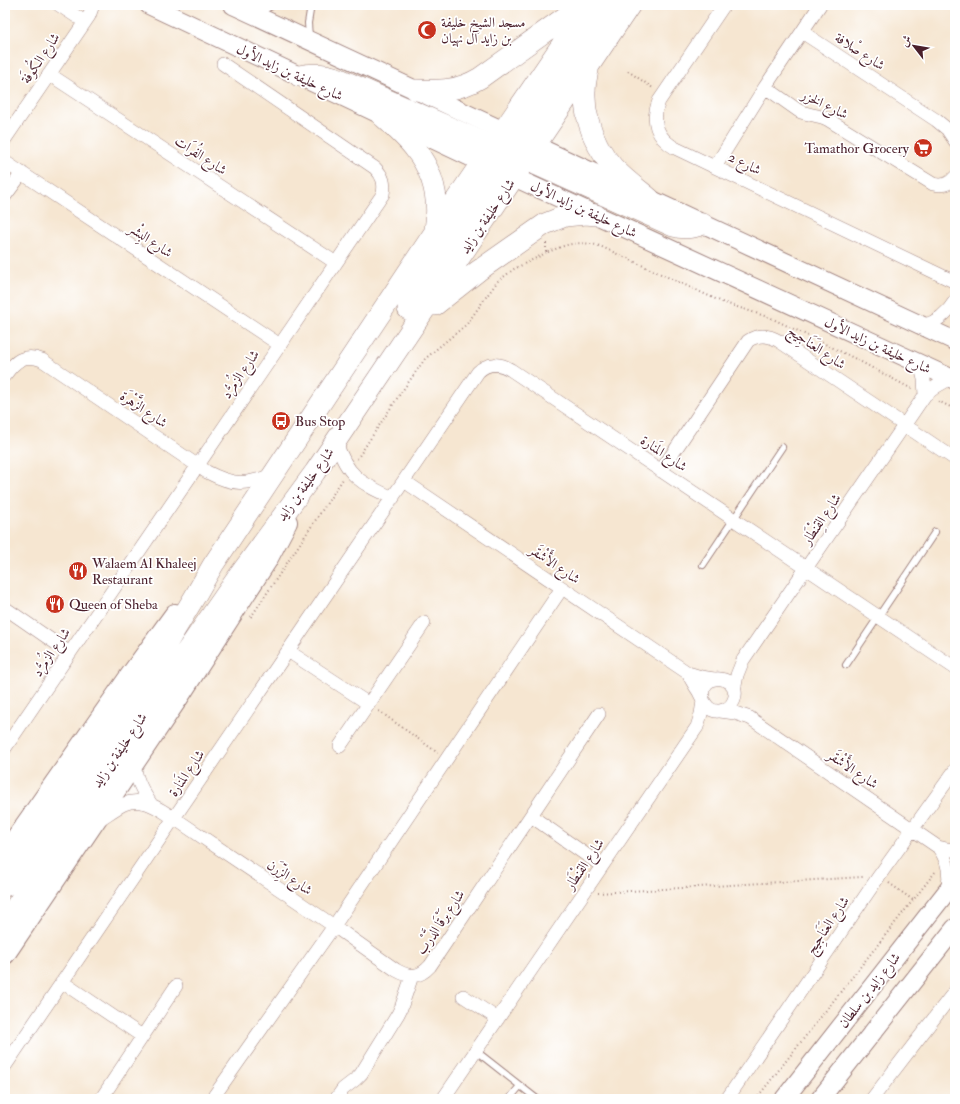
<svg xmlns="http://www.w3.org/2000/svg" width="960" height="1104" font-family="'IM FELL Double Pica',Amiri,serif">
<style>
.lines{fill:none;stroke-linecap:round;stroke-linejoin:round}
.service-casing{stroke:#a0827e;stroke-width:8}
.minor-casing{stroke:#a0827e;stroke-width:14}
.secondary-casing{stroke:#a0827e;stroke-width:20}
.primary-casing{stroke:#a0827e;stroke-width:22}
.trunk-casing{stroke:#a0827e;stroke-width:22}
.path{stroke:#a0827e;stroke-width:2;stroke-dasharray:1 3;stroke-linecap:butt}
.service{stroke:#fff;stroke-width:6}
.minor{stroke:#fff;stroke-width:13}
.secondary{stroke:#fff;stroke-width:18}
.primary{stroke:#fff;stroke-width:20}
.trunk{stroke:#fff;stroke-width:21}
.labels{text-anchor:middle;stroke-width:3.5;stroke-linejoin:round;paint-order:stroke}
.poi-label{font-size:14px;fill:#4a1f2b;stroke:#fff;text-anchor:start}
.street-label{font-size:14px;fill:#4a1f2b;stroke:#fff}
</style>
<rect width="100%" height="100%" fill="#fff"/>
<filter id="ink" filterUnits="userSpaceOnUse"><feTurbulence type="fractalNoise" baseFrequency=".025" numOctaves="2"/><feDisplacementMap in="SourceGraphic" scale="8" xChannelSelector="R" yChannelSelector="G"/><feConvolveMatrix kernelMatrix="1 2 1 2 8 2 1 2 1" color-interpolation-filters="sRGB"/></filter>
<filter id="wash" filterUnits="userSpaceOnUse"><feTurbulence type="fractalNoise" baseFrequency=".012" numOctaves="4" result="noise"/><feDisplacementMap in="SourceGraphic" scale="16" xChannelSelector="R" yChannelSelector="G"/><feGaussianBlur stdDeviation="0.9" result="paint"/><feColorMatrix in="noise" values="0 0 0 0 0 0 0 0 0 0 0 0 0 0 0 0 0 1.4 0 .05"/><feComposite in="paint" operator="in"/></filter>
<g filter="url(#wash)">
<rect width="100%" height="100%" fill="#f6e6d1"/>
</g>
<g filter="url(#ink)">
<g class="lines">
<defs>
<path id="service" d="M259,13L273,5
M309,37L308,23L311,5
M703,565L782,447
M846,665L935,532
M476,1051L537,1099
M509,1099L520,1086"/>
<path id="minor" d="M59,5L85,22
M724,5L659,101C651,121 656,137 675,148L955,282
M802,32L936,120L947,129L955,141
M49,74L336,263
M765,87L799,111C808,115 818,115 827,119L933,184C942,186 949,185 955,177
M5,139L89,16L93,5
M5,162L280,345
M715,167L765,87L820,5
M5,196L22,173
M923,326C937,322 947,314 955,301
M920,364L924,379L925,395
M5,375C15,361 24,353 42,360L207,472C234,486 245,485 272,475
M336,441C346,476 362,484 393,498
M661,471L748,341C758,334 769,335 779,341L955,459
M404,481L688,673L701,677L714,679
M5,608L70,653
M288,651L369,704
M688,673C691,680 695,686 699,692C704,702 709,715 723,710C728,709 732,705 734,700C743,675 698,669 703,699
M734,691L737,675L743,660L925,395L937,386L951,378
M720,711L735,713L750,718L938,847L946,849L955,850
M340,746L424,623
M5,748L383,194C385,183 383,176 375,168L223,64
M134,763C135,778 142,791 151,804
M531,816L602,866
M100,819C108,814 116,808 124,804C143,796 159,809 174,818L334,926L396,970C410,978 419,978 430,966L599,714
M938,847C949,861 951,875 947,891
M62,982L142,1036
M463,996L498,1019
M5,1066L478,372C488,362 500,363 511,370L955,668
M101,1099L176,986
M212,1099L334,926L562,588
M336,1099L343,1089L356,1079L361,1074L398,1014L401,1008L412,976
M443,1099L697,727L701,714L703,701
M727,1099L879,876L955,770
M872,1099L955,991"/>
<path id="secondary" d="M149,5L481,162L955,380
M233,5L955,341
M784,1099L955,881
M820,1099L955,928"/>
<path id="primary" d="M5,854L130,676L175,614
M5,954L178,698L267,560L287,522"/>
<path id="trunk" d="M588,70C579,104 590,141 613,167C624,179 638,189 650,199
M299,76C313,73 326,74 340,79L492,146L501,147L536,146
M416,90C441,91 458,91 480,78L582,5
M380,114C392,125 405,136 415,149C434,173 440,200 435,230
M513,159L526,160L673,226C683,229 693,228 703,224
M516,159L521,139L607,5
M435,305L478,271L545,224L565,216L586,214L596,215
M408,309L496,169L501,147L502,138
M5,886L156,661L194,598L213,565L460,194L589,5
M5,923L159,691L238,577L315,472L630,5"/>
</defs>
<use href="#service" class="service-casing"/>
<use href="#minor" class="minor-casing"/>
<use href="#secondary" class="secondary-casing"/>
<use href="#primary" class="primary-casing"/>
<use href="#trunk" class="trunk-casing"/>
<path class="path" d="M628,71L653,88
M546,243V253C567,244 577,240 600,246L722,302L771,318L848,355L912,389
M938,401L955,409
M357,459L400,394L425,359L439,347L467,324L486,297L498,281L514,269L546,253
M251,617L343,479
M379,711L438,753
M889,883L913,900
M598,893L863,877
M756,1099L936,871"/>
<use href="#service" class="service"/>
<use href="#minor" class="minor"/>
<use href="#secondary" class="secondary"/>
<use href="#primary" class="primary"/>
<use href="#trunk" class="trunk"/>
</g>
</g>
<defs>
<symbol id="mosque-disc" viewBox="-11 -11 22 22"><circle r="9.5" fill="#c8321e" stroke="#fff"/><path d="M3.5-4.9A6 6 0 1 0 3.5 4.9A5 5 0 1 1 3.5-4.9Z" fill="#fff"/></symbol>
<symbol id="supermarket-disc" viewBox="-11 -11 22 22"><circle r="9.5" fill="#c8321e" stroke="#fff"/><path d="M-6-5.5h2.5l.6 2H6L4.5 2H-2.5L-4.4-4H-6ZM-1.5 3.2a1.3 1.3 0 1 0 .1 0ZM3 3.2a1.3 1.3 0 1 0 .1 0Z" fill="#fff"/></symbol>
<symbol id="bus-disc" viewBox="-11 -11 22 22"><circle r="9.5" fill="#c8321e" stroke="#fff"/><path d="M-5-6H5V4H4V6H2V4H-2V6H-4V4H-5ZM-3.5-4V0h7V-4ZM-3.5 1.2v1.5H-2V1.2ZM2 1.2v1.5H3.5V1.2Z" fill="#fff"/></symbol>
<symbol id="restaurant-disc" viewBox="-11 -11 22 22"><circle r="9.5" fill="#c8321e" stroke="#fff"/><path d="M-5-6h1v4h1v-4h1v4h1v-4h1v5L-1.5 .5V6h-2V.5L-5-1ZM5-6V6H3V1.5H1.5Q1.5-4 5-6Z" fill="#fff"/></symbol>
</defs>
<g fill-rule="evenodd">
<use href="#mosque-disc" x="416" y="19" width="22" height="22"/>
<use href="#supermarket-disc" x="912" y="137" width="22" height="22"/>
<use href="#bus-disc" x="270" y="410" width="22" height="22"/>
<use href="#restaurant-disc" x="67" y="560" width="22" height="22"/>
<use href="#restaurant-disc" x="44" y="593" width="22" height="22"/>
</g>
<g class="labels">
<g class="poi-label">
<text x="441" y="27">مسجد الشيخ خليفة<tspan x="441" dy="16">بن زايد آل نهيان</tspan></text>
<text x="909" y="153" text-anchor="end">Tamathor Grocery</text>
<text x="295" y="426">Bus Stop</text>
<text x="92" y="568">Walaem Al Khaleej<tspan x="92" dy="16">Restaurant</tspan></text>
<text x="69" y="609">Queen of Sheba</text>
</g>
<g class="street-label">
<text transform="translate(860 51) rotate(33)" y="5">شارع صْلافة</text>
<text transform="translate(40 58) rotate(-56)" y="5">شارع الكُوفَة</text>
<text transform="translate(290 72) rotate(25)" y="5">شارع خليفة بن زايد الأول</text>
<text transform="translate(825 104) rotate(26)" y="5">شارع الخزر</text>
<text transform="translate(201 155) rotate(33)" y="5">شارع الفُرَات</text>
<text transform="translate(745 163) rotate(26)" y="5">شارع 2</text>
<text transform="translate(584 209) rotate(25)" y="5">شارع خليفة بن زايد الأول</text>
<text transform="translate(487 216) rotate(-56)" y="5">شارع خليفة بن زايد</text>
<text transform="translate(151 240) rotate(34)" y="5">شارع البِشْر</text>
<text transform="translate(878 345) rotate(25)" y="5">شارع خليفة بن زايد الأول</text>
<text transform="translate(817 347) rotate(34)" y="5">شارع العَنَاجِيج</text>
<text transform="translate(240 374) rotate(-56)" y="5">شارع الزُمرُّد</text>
<text transform="translate(144 409) rotate(34)" y="5">شارع الزَّهْرَة</text>
<text transform="translate(664 453) rotate(34)" y="5">شارع المَنارة</text>
<text transform="translate(305 484) rotate(-54)" y="5">شارع خليفة بن زايد</text>
<text transform="translate(821 519) rotate(-56)" y="5">شارع القِنْطَار</text>
<text transform="translate(555 564) rotate(34)" y="5">شارع الأَشْقَر</text>
<text transform="translate(51 652) rotate(-56)" y="5">شارع الزُمرُّد</text>
<text transform="translate(119 750) rotate(-56)" y="5">شارع خليفة بن زايد</text>
<text transform="translate(853 769) rotate(34)" y="5">شارع الأَشْقَر</text>
<text transform="translate(186 773) rotate(-56)" y="5">شارع المَنارة</text>
<text transform="translate(584 864) rotate(-56)" y="5">شارع القِنْطَار</text>
<text transform="translate(290 877) rotate(34)" y="5">شارع الزِّرَن</text>
<text transform="translate(440 922) rotate(-56)" y="5">شارع بَرْقَا الدَّرْب</text>
<text transform="translate(827 925) rotate(-56)" y="5">شارع العَنَاجِيج</text>
<text transform="translate(869 990) rotate(-52)" y="5">شارع زايد بن سلطان</text>
</g>
</g>
<rect width="960" height="1104" fill="none" stroke="#fff" stroke-width="20"/>
<g transform="translate(914 46) rotate(301)" stroke="#ffffff" stroke-width="3" paint-order="stroke">
<path d="M0-3L7 15L0 10L-7 15Z" fill="#4a1f2b"/>
<text y="-6" font-size="11" font-weight="bold" text-anchor="middle" fill="#4a1f2b">ش</text>
</g>
</svg>
